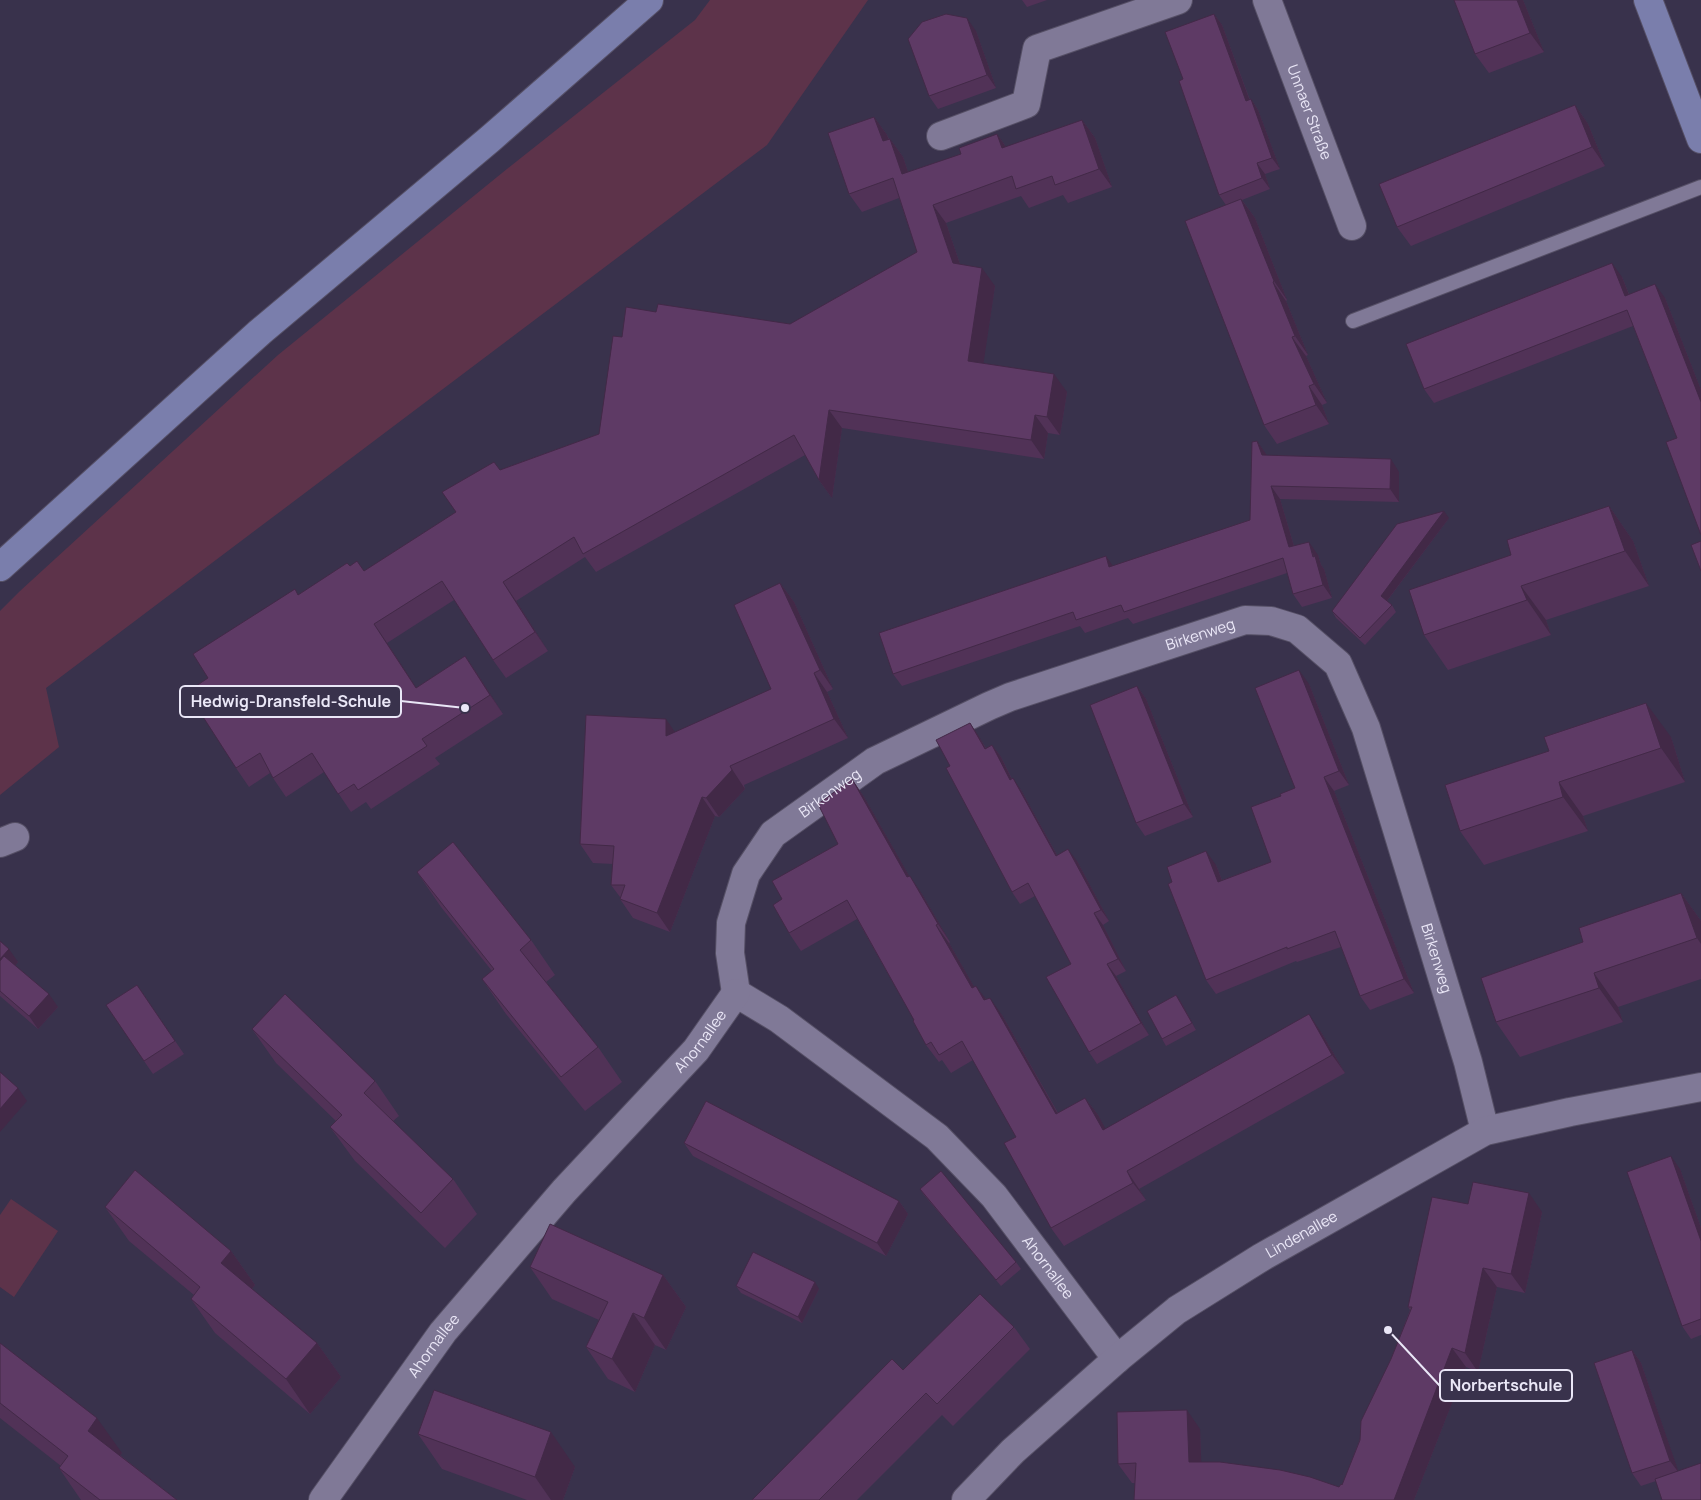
<svg xmlns="http://www.w3.org/2000/svg" width="1701" height="1500" font-family="Manrope,sans-serif">
<style>
.green{fill:#5d334a}
.lines{fill:none;stroke-linecap:round;stroke-linejoin:round}
.lane-casing{stroke:#554f65;stroke-width:16}
.street-casing{stroke:#554f65;stroke-width:30}
.secondary-casing{stroke:#554f65;stroke-width:30}
.lane{stroke:#807997;stroke-width:14}
.street{stroke:#807997;stroke-width:28}
.secondary{stroke:#7a7eac;stroke-width:28}
.wall{fill:#513257}
.shaded-wall{fill:#422947}
.building{fill:#5e3a65;stroke:#422947}
.labels{text-anchor:middle;stroke-width:4;stroke-linejoin:round;paint-order:stroke}
.street-label{font-size:15px;fill:#eae7f7;stroke:#39324c}
.leader{fill:none;stroke:#eae7f7;stroke-width:2}
.callout-dot{fill:#eae7f7;stroke:#39324c;stroke-width:2}
.callout{fill:#39324c;stroke:#eae7f7;stroke-width:2}
.callout-label{font-size:16px;text-anchor:middle;font-weight:bold;fill:#eae7f7}
</style>
<rect width="100%" height="100%" fill="#39324c"/>
<path class="green" d="M710,0H868L767,145L46,688L59,747L0,795V611L20,591L278,355L512,165L695,20Z
M11,1199L58,1231L14,1297L0,1287V1215Z"/>
<g class="lines">
<defs>
<path id="lane" d="M1353,321L1701,187"/>
<g id="street">
<path id="s1" d="M1267,0L1352,226"/>
<path d="M941,136L1026,104L1037,49L1178,0"/>
<path d="M0,843L15,837"/>
<path id="s2" d="M736,993L730,953L731,923L746,874L773,834L875,761L989,706L1010,697L1245,620L1271,621L1297,629L1338,664L1366,728L1468,1062L1485,1131"/>
<path id="s3" d="M736,993L779,1019L937,1137L994,1196L1117,1359"/>
<path id="s4" d="M323,1500L443,1332L564,1191L696,1050L736,993"/>
<path id="s5" d="M966,1500L1013,1451L1117,1359L1177,1310L1262,1257L1485,1131L1570,1112L1701,1087"/>
</g>
<path id="secondary" d="M1648,0L1701,139
M0,567L260,332L490,139L649,0"/>
</defs>
<use href="#lane" class="lane-casing"/>
<use href="#street" class="street-casing"/>
<use href="#secondary" class="secondary-casing"/>
<use href="#lane" class="lane"/>
<use href="#street" class="street"/>
<use href="#secondary" class="secondary"/>
</g>
<path class="wall" d="M1022,0H1047L1027,7Z
M1454,0H1523L1544,52L1489,73L1475,54Z
M1214,14L1222,25L1250,100L1251,99L1258,110L1280,169L1265,174L1270,189L1242,200L1255,218L1287,300L1286,301L1308,355L1306,356L1327,403L1322,405L1329,424L1277,444L1264,425L1226,205L1219,195L1183,79Z
M976,31L996,88L938,109L929,96Z
M1575,105L1588,124L1605,166L1411,246L1397,227Z
M874,117L887,135L889,139H890L903,157L908,172L961,154L997,134L1006,147L1082,120L1095,138L1112,187L1068,203L1063,195L1029,208L1021,196L946,223L960,264L995,286L983,363L1067,392L1060,435L1048,433L1044,459L842,428L832,498L819,480L805,455L596,572L585,557L516,601L548,651L506,678L493,660L454,600L387,643L416,688L465,656L478,675L503,714L435,758L440,764L371,809L366,802L351,812L324,772L286,797L273,778L270,773L249,787L236,768L208,678L299,595L350,566L364,571L456,512L500,470L599,434L622,337L656,312L790,324L917,252L899,198L862,212L849,194Z
M1622,277L1629,294L1665,298L1701,390V535L1677,438L1633,326L1434,403L1424,389Z
M1257,441L1267,456L1399,472V502L1280,499L1294,546L1318,555L1321,565L1324,569L1332,598L1302,607L1293,594L1287,573L1133,624L1128,618L1085,633L1080,626L902,686L893,674L1106,556L1112,566L1250,520Z
M1609,506L1633,541L1649,586L1546,620L1551,635L1448,670L1424,635L1511,555Z
M1449,518L1387,601L1392,605L1396,612L1365,645L1336,618L1332,611Z
M780,583L794,602L833,689L827,692L848,738L744,785L745,789L719,817L715,816L670,932L633,918L620,899V897L611,885L613,864L593,863L580,844L771,689Z
M1309,684L1349,785L1334,791L1414,993L1370,1010L1360,996L1341,947L1297,962L1296,961L1216,994L1206,980L1216,865L1222,880L1271,862L1281,796L1295,788Z
M1137,686L1146,699L1193,817L1145,836L1136,823Z
M970,723L986,748L992,745L1001,757L1012,779L1021,790L1057,855L1077,861L1109,921L1103,925L1126,971L1116,976L1149,1035L1097,1064L1089,1052L1071,964L1035,896L1020,904L1012,892L950,766Z
M1671,737L1685,782L1583,816L1588,831L1484,865L1460,831L1445,785Z
M852,779L864,797L909,876L922,894L950,942L949,943L974,987L1002,1015L1058,1113L1085,1098L1098,1115L1105,1129L1321,1032L1345,1073L1139,1189L1146,1200L1064,1246L1051,1228L1016,1137L973,1060L951,1073L942,1060L939,1062L926,1045L914,1020L857,919L801,951L789,933L782,899L838,844Z
M417,872L531,940L555,975L546,982L598,1047L622,1082L585,1111L506,1014L482,979L492,971L441,907Z
M1681,893L1701,921V979L1618,1007L1623,1022L1520,1057L1496,1022L1583,942Z
M0,941L18,962L15,965L58,1007L38,1029L0,996Z
M137,985L184,1054L153,1074L144,1061Z
M1176,995L1181,1002L1196,1030L1166,1046L1162,1039Z
M252,1029L375,1081L399,1116L393,1121L453,1179L477,1214L445,1248L355,1161L330,1127L336,1121L276,1063Z
M684,1143L899,1201L908,1214L886,1256L693,1156Z
M1680,1169L1701,1228V1335L1691,1339L1682,1326Z
M920,1189L1016,1262L1021,1269L1001,1286L924,1195Z
M1468,1204L1542,1212L1525,1293L1497,1287L1478,1372L1466,1367L1414,1500L1132,1483L1118,1464L1200,1429L1201,1462L1339,1487L1342,1485L1410,1310L1408,1307Z
M105,1207L231,1251L255,1285L252,1289L317,1343L341,1377L310,1414L215,1333L191,1299L194,1295L129,1241Z
M530,1267L663,1275L686,1307L666,1350L655,1345L635,1392L608,1379L586,1347L599,1320L552,1299Z
M736,1286L819,1289L802,1323L741,1293Z
M1014,1327L1030,1349L953,1426L942,1415L857,1500H752L903,1370Z
M0,1343L122,1453L120,1455L177,1500H81L59,1468L61,1466L0,1418Z
M1632,1350L1641,1363L1678,1471L1656,1481L1641,1486L1632,1473Z
M418,1434L575,1467L563,1500H527L442,1469Z"/>
<path class="shaded-wall" d="M1517,0H1523L1544,52L1530,33Z
M1214,14L1222,25L1254,112L1246,101Z
M967,18L976,31L996,88L987,75Z
M1251,99L1258,110L1280,169L1272,158Z
M1575,105L1588,124L1605,166L1592,147Z
M874,117L887,135L896,160L883,141Z
M1082,120L1095,138L1112,187L1099,169Z
M997,134L1010,153L1002,148Z
M890,139L903,157L915,193L902,174Z
M1257,163L1265,174L1270,189L1262,178Z
M1241,199L1255,218L1287,300L1274,281Z
M933,205L946,223L966,282L953,263Z
M1612,263L1622,277L1635,310L1625,296Z
M982,268L995,286L981,380L968,361Z
M1273,282L1286,301L1308,355L1295,336Z
M1655,284L1665,298L1701,390V402Z
M1292,337L1306,356L1327,403L1314,384Z
M1054,374L1067,392L1060,435L1047,417Z
M1309,386L1322,405L1329,424L1316,405Z
M829,410L842,428L832,498L819,480Z
M1035,415L1048,433L1044,459L1031,440Z
M1257,441L1266,454L1270,468L1262,455Z
M1391,459L1399,472V502L1390,489Z
M1271,486L1280,499L1298,560L1289,547Z
M1609,506L1633,541L1649,586L1625,551Z
M1444,511L1449,518L1386,602L1381,596Z
M1309,542L1318,555L1321,565L1324,569L1332,598L1323,585Z
M1106,556L1115,569L1109,567Z
M503,582L516,601L548,651L535,632Z
M780,583L794,602L833,689L820,670Z
M1521,586L1546,620L1551,635L1527,600Z
M374,624L387,643L429,707L416,688Z
M465,656L478,675L503,714L490,695Z
M1299,670L1309,684L1349,785L1339,771Z
M814,673L827,692L848,738L834,719Z
M1137,686L1146,699L1193,817L1184,804Z
M1646,703L1671,737L1685,782L1661,748Z
M666,719L679,738L666,736Z
M970,723L978,735L993,761L985,749Z
M992,745L1001,757L1018,792L1010,780Z
M730,766L745,789L719,817L706,798Z
M1324,777L1334,791L1414,993L1404,979Z
M1013,778L1021,790L1064,868L1056,856Z
M852,779L864,797L920,895L907,877Z
M1559,782L1583,816L1588,831L1563,797Z
M702,797L715,816L670,932L657,913Z
M1068,849L1077,861L1109,921L1101,910Z
M1206,851L1216,865L1228,896L1218,882Z
M910,876L922,894L950,942L938,924Z
M1681,893L1701,921V944L1697,938Z
M1094,913L1103,925L1126,971L1118,959Z
M936,925L949,943L985,1006L972,988Z
M9,949L18,962L0,983V959Z
M1107,964L1116,976L1149,1035L1141,1023Z
M1594,973L1618,1007L1623,1022L1599,988Z
M976,986L989,1003L984,1000Z
M49,994L58,1007L38,1029L29,1016Z
M1176,995L1181,1002L1196,1030Z
M990,998L1002,1015L1068,1132L1056,1114Z
M1309,1014L1321,1032L1345,1073L1332,1055Z
M18,1088L27,1101L0,1132V1109Z
M1085,1098L1098,1115L1116,1148L1103,1130Z
M1671,1156L1680,1169L1701,1228V1241Z
M1127,1171L1139,1189L1146,1200L1133,1183Z
M1529,1193L1542,1212L1525,1293L1511,1274Z
M899,1201L908,1214L886,1256L877,1243Z
M231,1251L255,1285L245,1297L221,1263Z
M1483,1268L1497,1287L1478,1372L1465,1353Z
M663,1275L686,1307L666,1350L644,1318Z
M815,1282L819,1289L802,1323L798,1317Z
M633,1313L655,1345L635,1392L612,1359Z
M317,1343L341,1377L310,1414L286,1379Z
M1452,1348L1466,1367L1414,1500H1394Z
M1632,1350L1641,1363L1679,1473L1670,1461Z
M1187,1410L1200,1429L1202,1481L1189,1462Z
M97,1418L122,1453L112,1465L88,1431Z
M551,1432L575,1467L563,1500H551L535,1477Z"/>
<path class="building" d="M1454,0H1517L1530,33L1475,54Z
M946,14L967,18L987,75L929,96L908,39L922,22Z
M1214,14L1246,101L1251,99L1272,158L1257,163L1262,178L1219,195L1179,81L1183,79L1165,32Z
M1575,105L1592,147L1397,227L1379,184Z
M874,117L883,141L890,139L902,174L961,154L959,148L997,134L1002,148L1082,120L1099,169L1055,185L1052,176L1016,189L1012,176L933,205L953,263L982,268L968,361L1054,374L1047,417L1035,415L1031,440L829,410L819,480L794,435L583,554L574,537L503,582L535,632L493,660L442,581L374,624L416,688L465,656L490,695L422,739L427,746L358,790L354,784L338,794L312,753L273,778L260,753L236,768L187,692L208,678L193,654L295,589L298,595L347,563L350,566L357,561L364,571L456,512L442,492L494,462L500,470L599,434L613,336L622,337L626,307L656,312L658,304L790,324L917,252L893,178L849,194L828,133Z
M1241,199L1274,281L1273,282L1295,336L1292,337L1314,384L1309,386L1316,405L1264,425L1185,221Z
M1612,263L1625,296L1655,284L1701,402V535L1666,442L1677,438L1627,310L1424,389L1406,344Z
M1257,441L1262,455L1391,459L1390,489L1271,486L1289,547L1309,542L1313,557L1315,556L1323,585L1293,594L1283,558L1124,612L1121,605L1076,620L1073,612L893,674L879,633L1106,556L1109,567L1250,520L1252,442Z
M1609,506L1625,551L1521,586L1527,600L1424,635L1409,590L1511,555L1507,540Z
M1444,511L1381,596L1392,605L1360,638L1332,611L1397,524Z
M1701,541V571L1691,545Z
M780,583L820,670L814,673L834,719L730,766L732,770L706,798L702,797L657,913L620,899L625,885H611L614,846L580,844L586,715L666,719V736L771,689L734,605Z
M1299,670L1339,771L1324,777L1404,979L1360,996L1335,931L1287,949V947L1206,980L1168,884L1172,882L1167,867L1206,851L1218,882L1271,862L1251,807L1281,796L1280,794L1295,788L1255,688Z
M1137,686L1184,804L1136,823L1090,705Z
M1646,703L1661,748L1559,782L1563,797L1460,831L1445,785L1549,751L1544,737Z
M970,723L985,749L992,745L1010,780L1013,778L1056,856L1068,849L1101,910L1094,913L1118,959L1107,964L1141,1023L1089,1052L1046,977L1071,964L1028,883L1012,892L946,768L950,766L936,740Z
M852,779L907,877L910,876L938,924L936,925L972,988L976,986L984,1000L990,998L1056,1114L1085,1098L1103,1130L1309,1014L1332,1055L1127,1171L1133,1183L1051,1228L1004,1143L1016,1137L962,1041L939,1055L931,1042L926,1045L913,1021L914,1020L847,900L789,933L773,905L782,899L772,881L838,844L818,804Z
M453,842L531,940L520,950L598,1047L561,1077L482,979L494,969L417,872Z
M1681,893L1697,938L1594,973L1599,988L1496,1022L1481,978L1583,942L1579,928Z
M0,941L9,949L0,959Z
M4,956L49,994L29,1016L0,991V961Z
M137,985L175,1041L144,1061L106,1005Z
M285,994L375,1081L364,1093L453,1179L421,1213L330,1127L342,1115L252,1029Z
M1176,995L1192,1023L1162,1039L1147,1011Z
M0,1072L18,1088L0,1109Z
M706,1101L899,1201L877,1243L684,1143Z
M1671,1156L1701,1241V1319L1682,1326L1627,1172Z
M135,1170L231,1251L221,1263L317,1343L286,1379L191,1299L200,1287L105,1207Z
M941,1171L1016,1262L996,1280L920,1189Z
M1473,1182L1529,1193L1511,1274L1483,1268L1465,1353L1452,1348L1394,1500H1134L1136,1463L1118,1464L1117,1412L1187,1410L1189,1462H1220L1280,1470L1310,1477L1339,1487L1341,1484L1342,1485L1360,1440L1361,1421L1391,1359L1412,1307H1408L1432,1197L1468,1204Z
M550,1224L663,1275L644,1318L633,1313L612,1359L586,1347L608,1302L530,1267Z
M753,1252L815,1282L798,1317L736,1286Z
M980,1294L1014,1327L937,1404L926,1393L819,1500H752L892,1359L903,1370Z
M0,1343L97,1418L88,1431L177,1500H100L59,1468L68,1456L0,1403Z
M1632,1350L1670,1461L1632,1473L1594,1363Z
M434,1390L551,1432L535,1477L418,1434Z
M1701,1463V1500H1662L1655,1479Z"/>
<g class="labels">
<g class="street-label">
<text dy="5" stroke="none"><textPath href="#s1" startOffset="120">Unnaer Straße</textPath></text>
<text dy="5" stroke="none"><textPath href="#s2" startOffset="645">Birkenweg</textPath></text>
<text dy="5" stroke="none"><textPath href="#s2" startOffset="240">Birkenweg</textPath></text>
<text dy="5" stroke="none"><textPath href="#s2" startOffset="1110">Birkenweg</textPath></text>
<text dy="5" stroke="none"><textPath href="#s4" startOffset="595">Ahornallee</textPath></text>
<text dy="5" stroke="none"><textPath href="#s5" startOffset="430">Lindenallee</textPath></text>
<text dy="5" stroke="none"><textPath href="#s3" startOffset="419">Ahornallee</textPath></text>
<text dy="5" stroke="none"><textPath href="#s4" startOffset="190">Ahornallee</textPath></text>
</g>
</g>
<path class="leader" d="M465 708L401 701M1388 1330L1440 1386"/>
<g class="callout-dot">
<circle cx="465" cy="708" r="5"/>
<circle cx="1388" cy="1330" r="5"/>
</g>
<g class="callout">
<rect x="180" y="686" width="221" height="31" rx="5"/>
<rect x="1440" y="1370" width="132" height="31" rx="5"/>
</g>
<g class="callout-label">
<text x="291" y="707">Hedwig-Dransfeld-Schule</text>
<text x="1506" y="1391">Norbertschule</text>
</g>
</svg>
